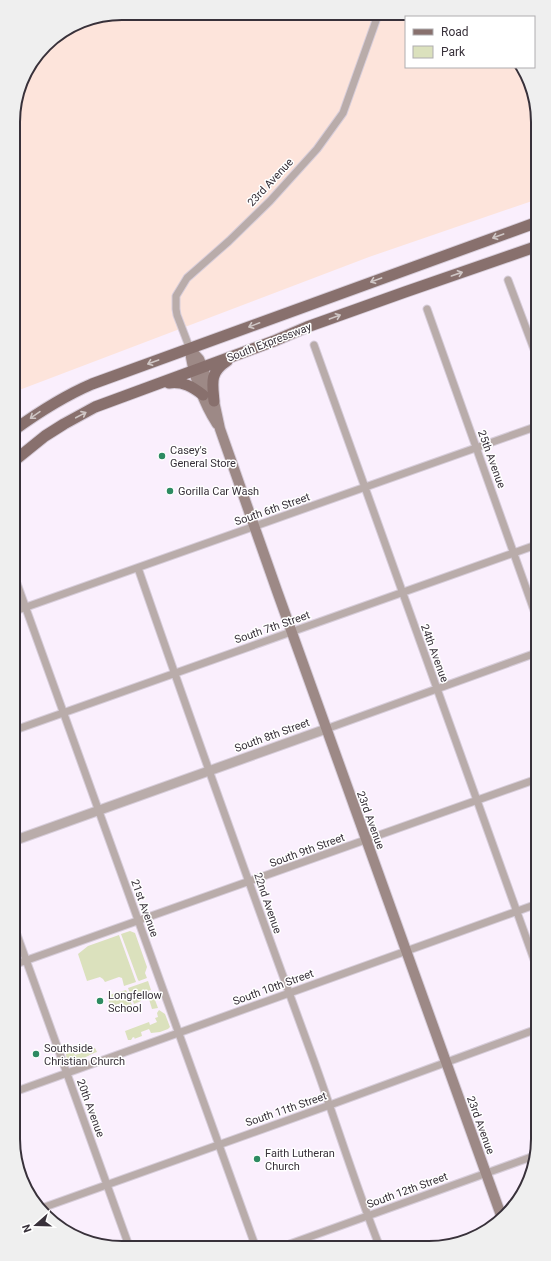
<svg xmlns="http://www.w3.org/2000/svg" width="551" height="1261" font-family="Roboto,sans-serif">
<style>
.industrial{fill:#fde4db}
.green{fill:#dbe1bd}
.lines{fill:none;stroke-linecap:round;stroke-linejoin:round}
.minor-casing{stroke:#d7cdda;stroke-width:9}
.tertiary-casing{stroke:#d7cdda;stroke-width:11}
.secondary-casing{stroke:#d7cdda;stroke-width:12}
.primary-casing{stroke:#d7cdda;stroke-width:13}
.minor{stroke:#b9acaa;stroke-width:7}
.tertiary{stroke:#b9acaa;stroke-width:9}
.secondary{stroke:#9d8986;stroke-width:10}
.primary{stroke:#88706d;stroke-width:11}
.oneway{stroke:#cfc6c5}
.poi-dot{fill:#2d8b62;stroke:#fff;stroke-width:1.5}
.labels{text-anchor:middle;stroke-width:3;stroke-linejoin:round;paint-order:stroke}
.street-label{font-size:11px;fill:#38313a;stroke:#fff}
.poi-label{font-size:11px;fill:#38313a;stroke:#fff;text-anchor:start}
.rim{fill:none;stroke:#38313a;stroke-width:2}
</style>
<rect width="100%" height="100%" fill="#faeffd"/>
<path class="industrial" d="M122,13L450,15L454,17H406V67H518L534,94L535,200L369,257L14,392L13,115L24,74L50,40L81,21Z"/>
<path class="green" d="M130,931L135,933L147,967L145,973L147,978L139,981L138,980L121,934Z
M119,935L136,982L124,986L122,978L119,977L105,982L103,979L100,977L87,981L78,954L88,946Z
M148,981L151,990L148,991L149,993L152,992L158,1008L152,1009L148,996L145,995L141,996L140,998L141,1001L134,1004L128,988Z
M126,990L132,1005L122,1007L121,1004H119L112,1006L111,1008L108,999L109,995Z
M159,1010L165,1014L170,1027L168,1029L160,1032L151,1033L149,1029L141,1032L142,1036L134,1039L135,1038L133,1037L131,1040H128L125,1031L149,1022L150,1025L157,1022L155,1018L158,1017L157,1013Z
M95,1048L97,1052C94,1053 91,1054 88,1056C83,1058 76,1066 70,1063C67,1061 66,1056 66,1054L73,1051L75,1055Z"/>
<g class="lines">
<defs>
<path id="minor" d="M508,280L535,352
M427,309L536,616
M314,345L537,968
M190,349L177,315L176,309V296L187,278L229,241L270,201L317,149L343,113L378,15
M138,568C195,733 254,897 314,1061C336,1122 355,1184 379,1245
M15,578L255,1245
M15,611L535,427
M326,729L536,653
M15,730L536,545
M16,932L129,1246
M16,964L537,779
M17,1091L537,904
M42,1208L330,1105L537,1029
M287,1245L534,1156"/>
<path id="tertiary" d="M16,840L326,729"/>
<path id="secondary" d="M190,349L199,359L203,368L214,401L220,429L277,591L502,1218
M190,349C192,373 204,404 217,424"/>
<path id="primary" d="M169,383C183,381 193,387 203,395
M214,401C212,382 210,372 227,361
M14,430C39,412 64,396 92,384L535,223
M14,461L45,436L64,424L95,407L274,341L307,327L405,292L535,247"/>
</defs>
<use href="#minor" class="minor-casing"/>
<use href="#tertiary" class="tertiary-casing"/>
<use href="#secondary" class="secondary-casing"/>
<use href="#primary" class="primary-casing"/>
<use href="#minor" class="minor"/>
<use href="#tertiary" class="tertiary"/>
<use href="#secondary" class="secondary"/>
<use href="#primary" class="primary"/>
</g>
<defs><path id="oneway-shaft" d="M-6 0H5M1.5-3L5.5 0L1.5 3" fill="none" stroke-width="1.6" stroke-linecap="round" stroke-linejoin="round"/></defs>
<g class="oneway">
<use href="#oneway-shaft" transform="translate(498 236) rotate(160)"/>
<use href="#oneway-shaft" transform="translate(457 274) rotate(-19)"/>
<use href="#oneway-shaft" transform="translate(376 280) rotate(160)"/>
<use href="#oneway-shaft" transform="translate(335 317) rotate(-20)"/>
<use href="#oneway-shaft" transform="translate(254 325) rotate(159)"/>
<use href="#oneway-shaft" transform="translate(153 362) rotate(160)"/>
<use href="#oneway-shaft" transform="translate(35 415) rotate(145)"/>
<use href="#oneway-shaft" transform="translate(81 415) rotate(-28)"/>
</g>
<g class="poi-dot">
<circle cx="162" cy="456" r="4"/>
<circle cx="170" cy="491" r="4"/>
<circle cx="100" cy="1001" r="4"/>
<circle cx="36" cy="1054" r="4"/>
<circle cx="257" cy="1159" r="4"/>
</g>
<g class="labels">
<g class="street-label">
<text transform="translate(270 182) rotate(-47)" y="4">23rd Avenue</text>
<text transform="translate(269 342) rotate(-21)" y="4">South Expressway</text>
<text transform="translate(492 459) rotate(70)" y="4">25th Avenue</text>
<text transform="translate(272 509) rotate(-19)" y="4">South 6th Street</text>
<text transform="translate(272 627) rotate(-19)" y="4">South 7th Street</text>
<text transform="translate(435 653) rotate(70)" y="4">24th Avenue</text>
<text transform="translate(272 735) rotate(-20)" y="4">South 8th Street</text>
<text transform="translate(371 820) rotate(70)" y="4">23rd Avenue</text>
<text transform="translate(307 850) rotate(-20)" y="4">South 9th Street</text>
<text transform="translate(268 903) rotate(71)" y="4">22nd Avenue</text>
<text transform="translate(145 908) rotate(70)" y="4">21st Avenue</text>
<text transform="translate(273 987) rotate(-20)" y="4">South 10th Street</text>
<text transform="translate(91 1108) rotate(70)" y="4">20th Avenue</text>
<text transform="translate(286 1109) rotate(-19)" y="4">South 11th Street</text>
<text transform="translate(481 1125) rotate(70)" y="4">23rd Avenue</text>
<text transform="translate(407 1190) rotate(-20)" y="4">South 12th Street</text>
</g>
<g class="poi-label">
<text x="170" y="454">Casey's<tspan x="170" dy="13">General Store</tspan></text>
<text x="178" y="495">Gorilla Car Wash</text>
<text x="108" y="999">Longfellow<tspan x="108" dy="13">School</tspan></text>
<text x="44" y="1052">Southside<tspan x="44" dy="13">Christian Church</tspan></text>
<text x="265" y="1157">Faith Lutheran<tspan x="265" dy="13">Church</tspan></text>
</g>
</g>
<path d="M0 0H551V1261H0ZM122 20H429A102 102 0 0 1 531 122V1139A102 102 0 0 1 429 1241H122A102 102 0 0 1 20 1139V122A102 102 0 0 1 122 20Z" fill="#efefef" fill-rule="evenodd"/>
<path class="rim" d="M122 20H429A102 102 0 0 1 531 122V1139A102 102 0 0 1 429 1241H122A102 102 0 0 1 20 1139V122A102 102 0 0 1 122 20Z"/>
<rect x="405" y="16" width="130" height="52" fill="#ffffff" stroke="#afadb0"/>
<rect x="413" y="29" width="20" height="6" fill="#88706d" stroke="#afadb0"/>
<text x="441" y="36" font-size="12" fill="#38313a">Road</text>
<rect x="413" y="46" width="20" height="12" fill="#dbe1bd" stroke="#afadb0"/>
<text x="441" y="56" font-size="12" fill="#38313a">Park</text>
<g transform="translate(36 1225) rotate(250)" stroke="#ffffff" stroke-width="3" paint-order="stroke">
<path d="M0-3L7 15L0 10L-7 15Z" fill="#38313a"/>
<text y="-6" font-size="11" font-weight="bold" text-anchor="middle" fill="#38313a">N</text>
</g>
</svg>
